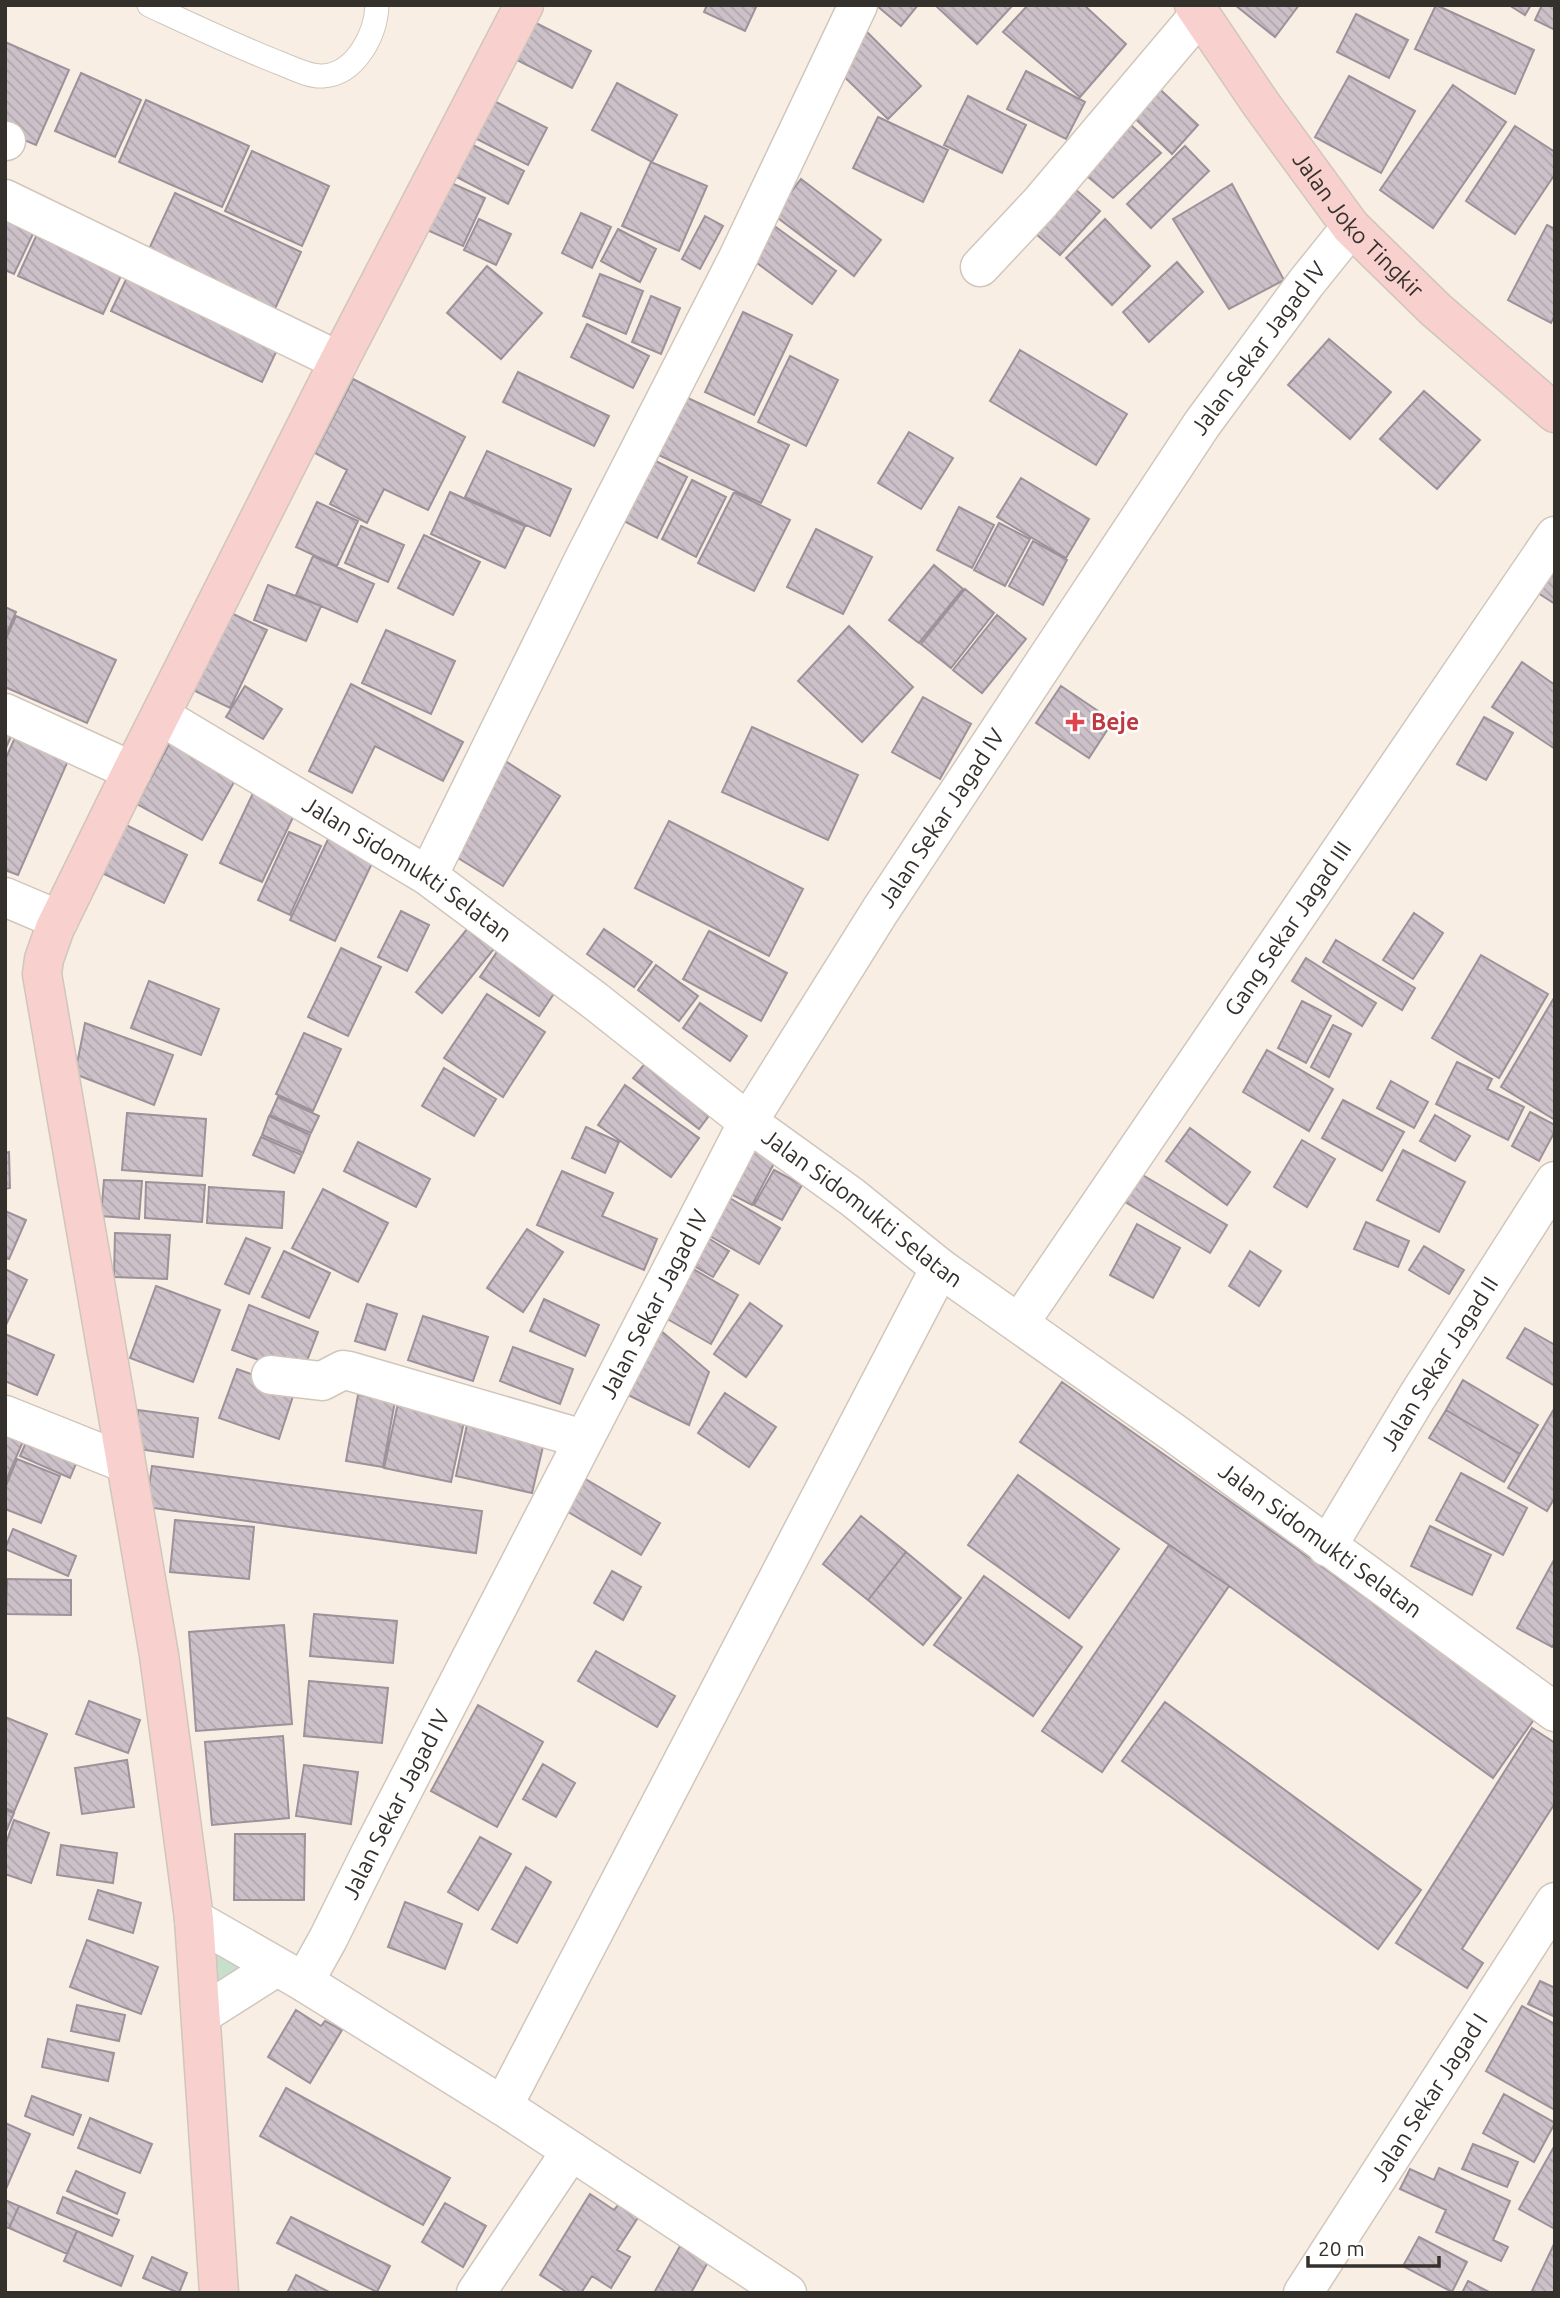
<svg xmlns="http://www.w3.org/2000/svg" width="1560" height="2298" font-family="Ubuntu,sans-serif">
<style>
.park{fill:#c6e0cc}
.building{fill:url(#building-back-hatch);stroke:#9d929a;stroke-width:2}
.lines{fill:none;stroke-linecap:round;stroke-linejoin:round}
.lane-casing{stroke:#d0c6bc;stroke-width:25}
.street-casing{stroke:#d0c6bc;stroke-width:41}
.secondary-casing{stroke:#d0c6bc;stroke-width:41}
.lane{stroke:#fff;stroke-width:23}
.street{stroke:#fff;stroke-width:38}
.secondary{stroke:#f8d0ce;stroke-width:38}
.health-dot{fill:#e0444e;stroke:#fff;stroke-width:2.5}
.labels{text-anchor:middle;stroke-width:5;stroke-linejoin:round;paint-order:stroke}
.street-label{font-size:23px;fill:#34302c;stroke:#fff}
.health-label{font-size:23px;font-weight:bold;fill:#be3a42;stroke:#fff;text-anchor:start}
</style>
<defs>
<pattern id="building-back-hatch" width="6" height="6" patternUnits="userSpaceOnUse" patternTransform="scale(1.75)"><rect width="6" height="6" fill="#cdc1c9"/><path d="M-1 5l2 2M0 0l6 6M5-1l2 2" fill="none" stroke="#b1a6ad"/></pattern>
</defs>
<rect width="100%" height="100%" fill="#f9eee4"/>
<path class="park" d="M216,1947L263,1968L216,1999Z"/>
<path class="building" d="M707,5H757L745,31L704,12Z
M876,5H918L901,26Z
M935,5H1013L977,44Z
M1028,5H1084L1126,44L1080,97L1003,32Z
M1235,5H1299L1275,37Z
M1436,5L1534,50L1515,94L1415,49Z
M1509,5H1531L1525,15Z
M1542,5H1555V30L1535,20Z
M1356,14L1408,40L1389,78L1337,52Z
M536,23L591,51L572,88L517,60Z
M866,31L921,86L888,119L832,65Z
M5,42L69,70L36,145L5,132Z
M1026,71L1085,102L1066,139L1007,109Z
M81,73L141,100L115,157L55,131Z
M1349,76L1415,111L1381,173L1315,137Z
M1150,80L1198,125L1172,154L1124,108Z
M617,83L677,115L652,162L592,130Z
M1453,85L1506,122L1433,228L1380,190Z
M968,96L1026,125L1002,173L944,145Z
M146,100L249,146L222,207L119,162Z
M494,101L547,128L528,165L475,138Z
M1119,114L1161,153L1113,198L1075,166Z
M878,117L948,150L923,202L853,168Z
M1515,126L1555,152V174L1515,234L1466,201Z
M465,141L524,171L508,204L449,173Z
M1185,146L1209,171L1151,228L1127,204Z
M252,151L329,186L302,246L225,211Z
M651,162L707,186L679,251L622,226Z
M801,179L881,240L854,276L774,215Z
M449,182L485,198L463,246L427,230Z
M1067,182L1100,211L1060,255L1028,227Z
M1232,184L1284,280L1229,309L1173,219Z
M175,193L301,252L268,324L142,264Z
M5,203L40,219L14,274L5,270Z
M581,213L611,227L592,268L562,253Z
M705,216L723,226L700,269L682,259Z
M479,219L511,234L496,265L464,250Z
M1105,219L1150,266L1112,305L1066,258Z
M43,221L129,259L103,314L18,276Z
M769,222L836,271L812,304L745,254Z
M1547,225L1555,229V315L1551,323L1508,300Z
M618,229L656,249L640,282L601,261Z
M1177,262L1203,292L1149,342L1123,312Z
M487,266L542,313L501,359L447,313Z
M132,267L283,337L262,382L111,311Z
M600,274L643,291L626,334L583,316Z
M651,296L680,308L661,354L632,342Z
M743,312L792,335L754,415L705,392Z
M587,324L649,356L633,388L571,357Z
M1329,339L1391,392L1350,439L1288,385Z
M1020,350L1127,414L1096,465L990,401Z
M790,356L838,380L806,446L758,422Z
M518,372L609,416L594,446L503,402Z
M353,379L465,437L428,510L384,489L367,523L330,504L347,470L315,453Z
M1424,391L1480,440L1437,489L1380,439Z
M677,393L789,445L761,503L650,451Z
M909,432L953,458L921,509L878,483Z
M487,451L571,489L550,536L465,497Z
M646,456L687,477L657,538L616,517Z
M1021,478L1089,519L1066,558L997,517Z
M692,480L726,497L696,557L662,539Z
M450,492L525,526L505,568L431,534Z
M734,492L790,520L754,591L698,563Z
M317,502L358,521L337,566L296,547Z
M959,507L994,525L972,568L937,550Z
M999,523L1030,539L1005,586L974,570Z
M361,526L404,545L388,582L345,563Z
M816,529L872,557L843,614L787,587Z
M424,535L480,562L453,615L398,588Z
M1033,541L1067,560L1043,605L1009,586Z
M313,556L374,584L357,622L296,595Z
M934,565L963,589L919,643L889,620Z
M1555,569V604L1538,593Z
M268,585L321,606L306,641L254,620Z
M965,589L994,613L951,668L921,644Z
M5,607L16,612L5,637Z
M229,612L267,630L230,708L193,690Z
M997,615L1026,639L982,693L953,670Z
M16,616L116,660L87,723L5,687V641Z
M849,626L913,687L862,742L798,681Z
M386,630L455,661L431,714L362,683Z
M1522,662L1555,685V749L1492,707Z
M351,684L463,742L443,781L375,746L352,793L309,771Z
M245,686L282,709L263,739L226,717Z
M1061,686L1113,721L1089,758L1036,723Z
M923,697L971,724L940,779L892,752Z
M1484,717L1513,733L1486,780L1457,764Z
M5,726L14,730L5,750Z
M752,727L858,775L828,840L722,792Z
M17,733L70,756L18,875L5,870V760Z
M172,739L238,775L202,840L137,804Z
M499,757L560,796L503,886L442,848Z
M254,791L296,811L262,882L220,863Z
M669,821L803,889L769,956L635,888Z
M124,824L187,855L164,903L100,872Z
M289,832L321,846L290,915L258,900Z
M330,835L375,857L335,941L290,920Z
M401,911L429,925L407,971L378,957Z
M1414,913L1443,933L1413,979L1383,960Z
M472,923L498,944L442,1013L416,992Z
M604,929L652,962L634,987L587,954Z
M709,931L787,973L761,1021L683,979Z
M505,940L563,980L539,1016L480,977Z
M1336,940L1415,988L1402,1010L1323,962Z
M341,948L381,967L348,1036L308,1017Z
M1481,955L1548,994L1499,1078L1432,1038Z
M1306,958L1376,1003L1362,1026L1292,981Z
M656,965L698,996L679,1021L638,990Z
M149,981L219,1009L201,1055L131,1028Z
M487,994L545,1032L503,1097L444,1058Z
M1554,998H1555V1120L1501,1087Z
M1302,1001L1331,1016L1306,1063L1278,1048Z
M700,1003L747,1036L730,1061L683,1028Z
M85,1023L173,1055L154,1105L75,1074Z
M1333,1025L1351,1034L1329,1077L1311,1067Z
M304,1033L341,1049L313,1111L276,1094Z
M1267,1050L1333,1089L1309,1131L1243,1092Z
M652,1055L717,1105L699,1129L633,1078Z
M1457,1062L1492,1079L1487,1089L1524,1107L1508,1140L1436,1104Z
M444,1068L496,1099L474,1136L422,1106Z
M1391,1081L1428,1102L1414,1128L1377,1108Z
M625,1085L699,1138L671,1177L598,1125Z
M278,1097L319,1116L311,1133L270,1115Z
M1343,1100L1404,1132L1382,1171L1322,1138Z
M1530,1112L1555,1125V1131L1539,1161L1512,1146Z
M127,1113L206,1119L202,1176L122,1170Z
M1435,1115L1470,1136L1455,1161L1420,1141Z
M269,1116L310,1135L303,1153L262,1135Z
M586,1127L619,1142L605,1173L572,1158Z
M1190,1128L1250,1172L1227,1205L1166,1161Z
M261,1137L302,1155L294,1173L253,1155Z
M1302,1140L1335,1159L1307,1207L1274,1187Z
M358,1142L430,1179L416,1207L344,1171Z
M755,1144L778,1156L752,1205L729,1193Z
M1403,1150L1465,1182L1439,1232L1377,1200Z
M9,1152L10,1188L5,1189V1153Z
M774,1170L802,1185L782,1220L754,1205Z
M562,1171L613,1193L602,1216L657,1239L644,1270L537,1225Z
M1141,1174L1227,1225L1210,1253L1125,1202Z
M104,1180L142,1181L139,1219L101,1216Z
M146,1182L205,1185L202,1222L145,1218Z
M209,1187L284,1192L282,1228L207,1223Z
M323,1189L388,1223L358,1282L292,1248Z
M723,1194L780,1228L759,1264L701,1231Z
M5,1211L26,1220L9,1259L5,1258Z
M1366,1222L1409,1241L1398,1267L1354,1249Z
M1137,1224L1180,1248L1153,1298L1110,1275Z
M527,1229L563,1252L523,1312L487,1288Z
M115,1233L170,1235L167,1279L114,1277Z
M700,1233L729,1251L713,1277L684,1260Z
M246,1238L270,1248L249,1294L225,1284Z
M1424,1246L1464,1270L1449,1294L1409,1270Z
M284,1251L330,1273L309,1318L262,1297Z
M1250,1251L1281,1271L1259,1306L1229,1286Z
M683,1263L738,1295L711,1344L655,1312Z
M5,1269L27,1280L5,1327Z
M156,1286L220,1310L193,1382L130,1358Z
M544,1299L599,1325L585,1356L530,1331Z
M750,1303L782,1326L746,1377L714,1354Z
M367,1304L397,1314L385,1350L355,1341Z
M249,1305L318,1332L301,1376L232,1350Z
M423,1316L488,1337L473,1381L408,1360Z
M652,1323L709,1372L689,1425L618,1390Z
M1525,1328L1555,1345V1386L1507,1358Z
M5,1334L54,1355L37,1395L5,1381Z
M513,1347L573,1369L560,1404L500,1381Z
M237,1369L295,1390L279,1439L219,1418Z
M1463,1380L1538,1425L1520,1454L1446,1410Z
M1062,1382L1535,1718L1493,1778L1229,1586L1020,1442Z
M725,1393L776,1427L749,1467L698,1433Z
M358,1395L395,1401L383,1467L346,1461Z
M398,1403L465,1417L451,1482L384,1468Z
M1554,1409L1555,1497L1547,1511L1508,1488Z
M138,1410L198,1418L193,1457L138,1449Z
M1446,1410L1520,1454L1504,1482L1429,1438Z
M468,1420L545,1438L532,1493L456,1476Z
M5,1431L24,1439L5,1483Z
M30,1433L80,1454L70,1478L20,1456Z
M17,1459L60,1476L41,1523L5,1509V1488Z
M152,1466L482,1511L476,1553L146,1507Z
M1461,1473L1527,1508L1503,1555L1436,1520Z
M577,1474L660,1523L641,1555L558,1506Z
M1018,1475L1119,1549L1069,1618L968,1545Z
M861,1516L906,1552L868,1600L823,1564Z
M175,1520L254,1527L249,1579L170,1572Z
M1430,1526L1491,1555L1472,1595L1411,1566Z
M13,1529L76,1556L68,1576L5,1549Z
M1169,1545L1229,1586L1102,1772L1042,1731Z
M906,1552L961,1598L923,1645L868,1600Z
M1555,1558V1642L1552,1647L1517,1628Z
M612,1571L641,1587L623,1620L594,1603Z
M984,1576L1082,1647L1033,1716L934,1645Z
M7,1579L71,1580V1615L6,1614Z
M314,1614L397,1621L393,1663L310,1656Z
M284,1625L292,1724L196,1731L189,1632Z
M596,1651L675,1696L657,1727L578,1681Z
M309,1681L388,1688L382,1743L304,1736Z
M89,1701L140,1720L128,1753L76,1734Z
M1165,1702L1421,1890L1378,1949L1122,1761Z
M478,1705L543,1742L497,1827L431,1791Z
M5,1717L47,1734L14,1812L5,1808Z
M1532,1728L1555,1743V1803L1462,1949L1483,1963L1467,1988L1396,1943Z
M283,1736L289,1818L212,1825L205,1742Z
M127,1760L134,1807L82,1814L75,1768Z
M543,1764L575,1783L556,1817L523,1799Z
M304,1765L358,1772L351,1824L296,1816Z
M5,1810L14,1813L5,1834Z
M14,1820L49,1833L31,1883L5,1874V1846Z
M235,1834H305L304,1900H234Z
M480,1837L511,1854L478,1910L448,1892Z
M61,1845L117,1853L113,1883L57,1875Z
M526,1867L551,1882L517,1943L492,1929Z
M98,1890L141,1903L133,1933L89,1919Z
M405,1902L462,1924L445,1969L388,1947Z
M87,1940L158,1967L141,2014L70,1987Z
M1540,1981L1555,1988V2017L1528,2004Z
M77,2005L125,2015L119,2041L71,2031Z
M1522,2006L1555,2024V2110L1486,2071Z
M296,2010L321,2026L325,2021L342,2030L310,2083L268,2057Z
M48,2039L114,2053L108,2081L42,2067Z
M286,2088L450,2178L423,2225L260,2136Z
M1504,2094L1555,2123L1534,2162L1483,2133Z
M32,2096L81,2115L73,2135L25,2116Z
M90,2118L152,2144L140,2173L78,2148Z
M5,2123L30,2134L5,2191Z
M1473,2144L1518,2162L1507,2187L1462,2169Z
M1555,2145V2229L1519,2209Z
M1439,2168L1510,2201L1493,2240L1508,2247L1501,2261L1436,2232L1446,2210L1400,2189L1410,2169L1434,2180Z
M76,2171L125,2193L117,2214L67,2191Z
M590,2194L614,2210L619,2204L639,2216L617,2250L630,2257L611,2288L592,2276L581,2293H568L540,2275Z
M63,2197L119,2220L112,2236L57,2213Z
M5,2200L19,2206L9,2228L5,2227Z
M445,2203L486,2226L463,2267L422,2242Z
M19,2206L77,2231L67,2254L9,2228Z
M291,2217L390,2266L377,2292L277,2243Z
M77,2231L133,2256L121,2286L64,2261Z
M1419,2237L1467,2262L1452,2292L1403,2266Z
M1555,2242V2293H1531Z
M680,2246L708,2262L691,2293H654Z
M152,2257L187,2273L179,2293L143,2278Z
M296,2275L331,2293H287Z
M1468,2281L1491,2293H1462Z"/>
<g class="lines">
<defs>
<path id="lane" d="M149,5C192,25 234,45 277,62C291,67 308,77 323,76C356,74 376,34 377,5"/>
<g id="street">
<path d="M5,141H6"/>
<path d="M5,199L339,361"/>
<path d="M980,267L1040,203L1199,15"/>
<path d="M5,713L132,771"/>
<path id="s1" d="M161,716L428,876L594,1000L748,1122L852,1197L940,1268L1174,1433L1555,1712"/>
<path d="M428,876L585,557L738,258L858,5"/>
<path d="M5,897L59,920"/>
<path id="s2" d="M1020,1322L1555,536"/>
<path d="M271,1375L322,1381L343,1370L349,1371L583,1439"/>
<path d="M5,1415L125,1463"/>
<path id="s3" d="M1327,1547L1417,1397L1555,1181"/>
<path d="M194,1919L304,1982L503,2106L787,2293"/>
<path id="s4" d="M304,1982L328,1939L370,1854L748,1122L880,911L1202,424L1306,283L1351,227"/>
<path d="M201,2015L275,1968"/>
<path d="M503,2106L940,1268"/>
<path d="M476,2293L571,2151"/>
<path id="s5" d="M1303,2293L1555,1902"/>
</g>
<g id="secondary">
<path id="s6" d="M1194,5L1261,104L1351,227L1436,310L1555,413"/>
<path d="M219,2293L194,1919L159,1655L42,974L44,959L55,928L132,771L339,361L524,5"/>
</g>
</defs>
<use href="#lane" class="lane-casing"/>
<use href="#street" class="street-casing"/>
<use href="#secondary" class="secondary-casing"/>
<use href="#lane" class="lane"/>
<use href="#street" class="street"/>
<use href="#secondary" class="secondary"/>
</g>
<path class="health-dot" d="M1071.5 711.5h7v7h7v7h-7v7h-7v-7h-7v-7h7z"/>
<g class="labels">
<g class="street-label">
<text dy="8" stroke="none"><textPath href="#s6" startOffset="275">Jalan Joko Tingkir</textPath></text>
<text dy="8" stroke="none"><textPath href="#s4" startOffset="1895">Jalan Sekar Jagad IV</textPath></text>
<text dy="8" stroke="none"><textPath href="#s4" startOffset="1328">Jalan Sekar Jagad IV</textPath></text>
<text dy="8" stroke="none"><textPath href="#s1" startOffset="290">Jalan Sidomukti Selatan</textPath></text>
<text dy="8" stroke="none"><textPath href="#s2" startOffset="476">Gang Sekar Jagad III</textPath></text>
<text dy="8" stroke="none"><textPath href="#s1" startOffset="858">Jalan Sidomukti Selatan</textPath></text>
<text dy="8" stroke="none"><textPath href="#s4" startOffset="763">Jalan Sekar Jagad IV</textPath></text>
<text dy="8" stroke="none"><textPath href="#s3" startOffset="215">Jalan Sekar Jagad II</textPath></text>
<text dy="8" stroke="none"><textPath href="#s1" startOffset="1424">Jalan Sidomukti Selatan</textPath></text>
<text dy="8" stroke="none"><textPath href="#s4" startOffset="200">Jalan Sekar Jagad IV</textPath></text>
<text dy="8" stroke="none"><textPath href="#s5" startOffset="233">Jalan Sekar Jagad I</textPath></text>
</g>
<g class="health-label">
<text x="1091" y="730">Beje</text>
</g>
</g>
<rect width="1560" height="2298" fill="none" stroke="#34302c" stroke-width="14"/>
<path d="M1308 2256v10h131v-10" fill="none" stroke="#34302c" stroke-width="3.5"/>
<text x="1318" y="2256" font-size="21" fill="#34302c" stroke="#ffffff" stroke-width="5" paint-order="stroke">20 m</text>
</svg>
